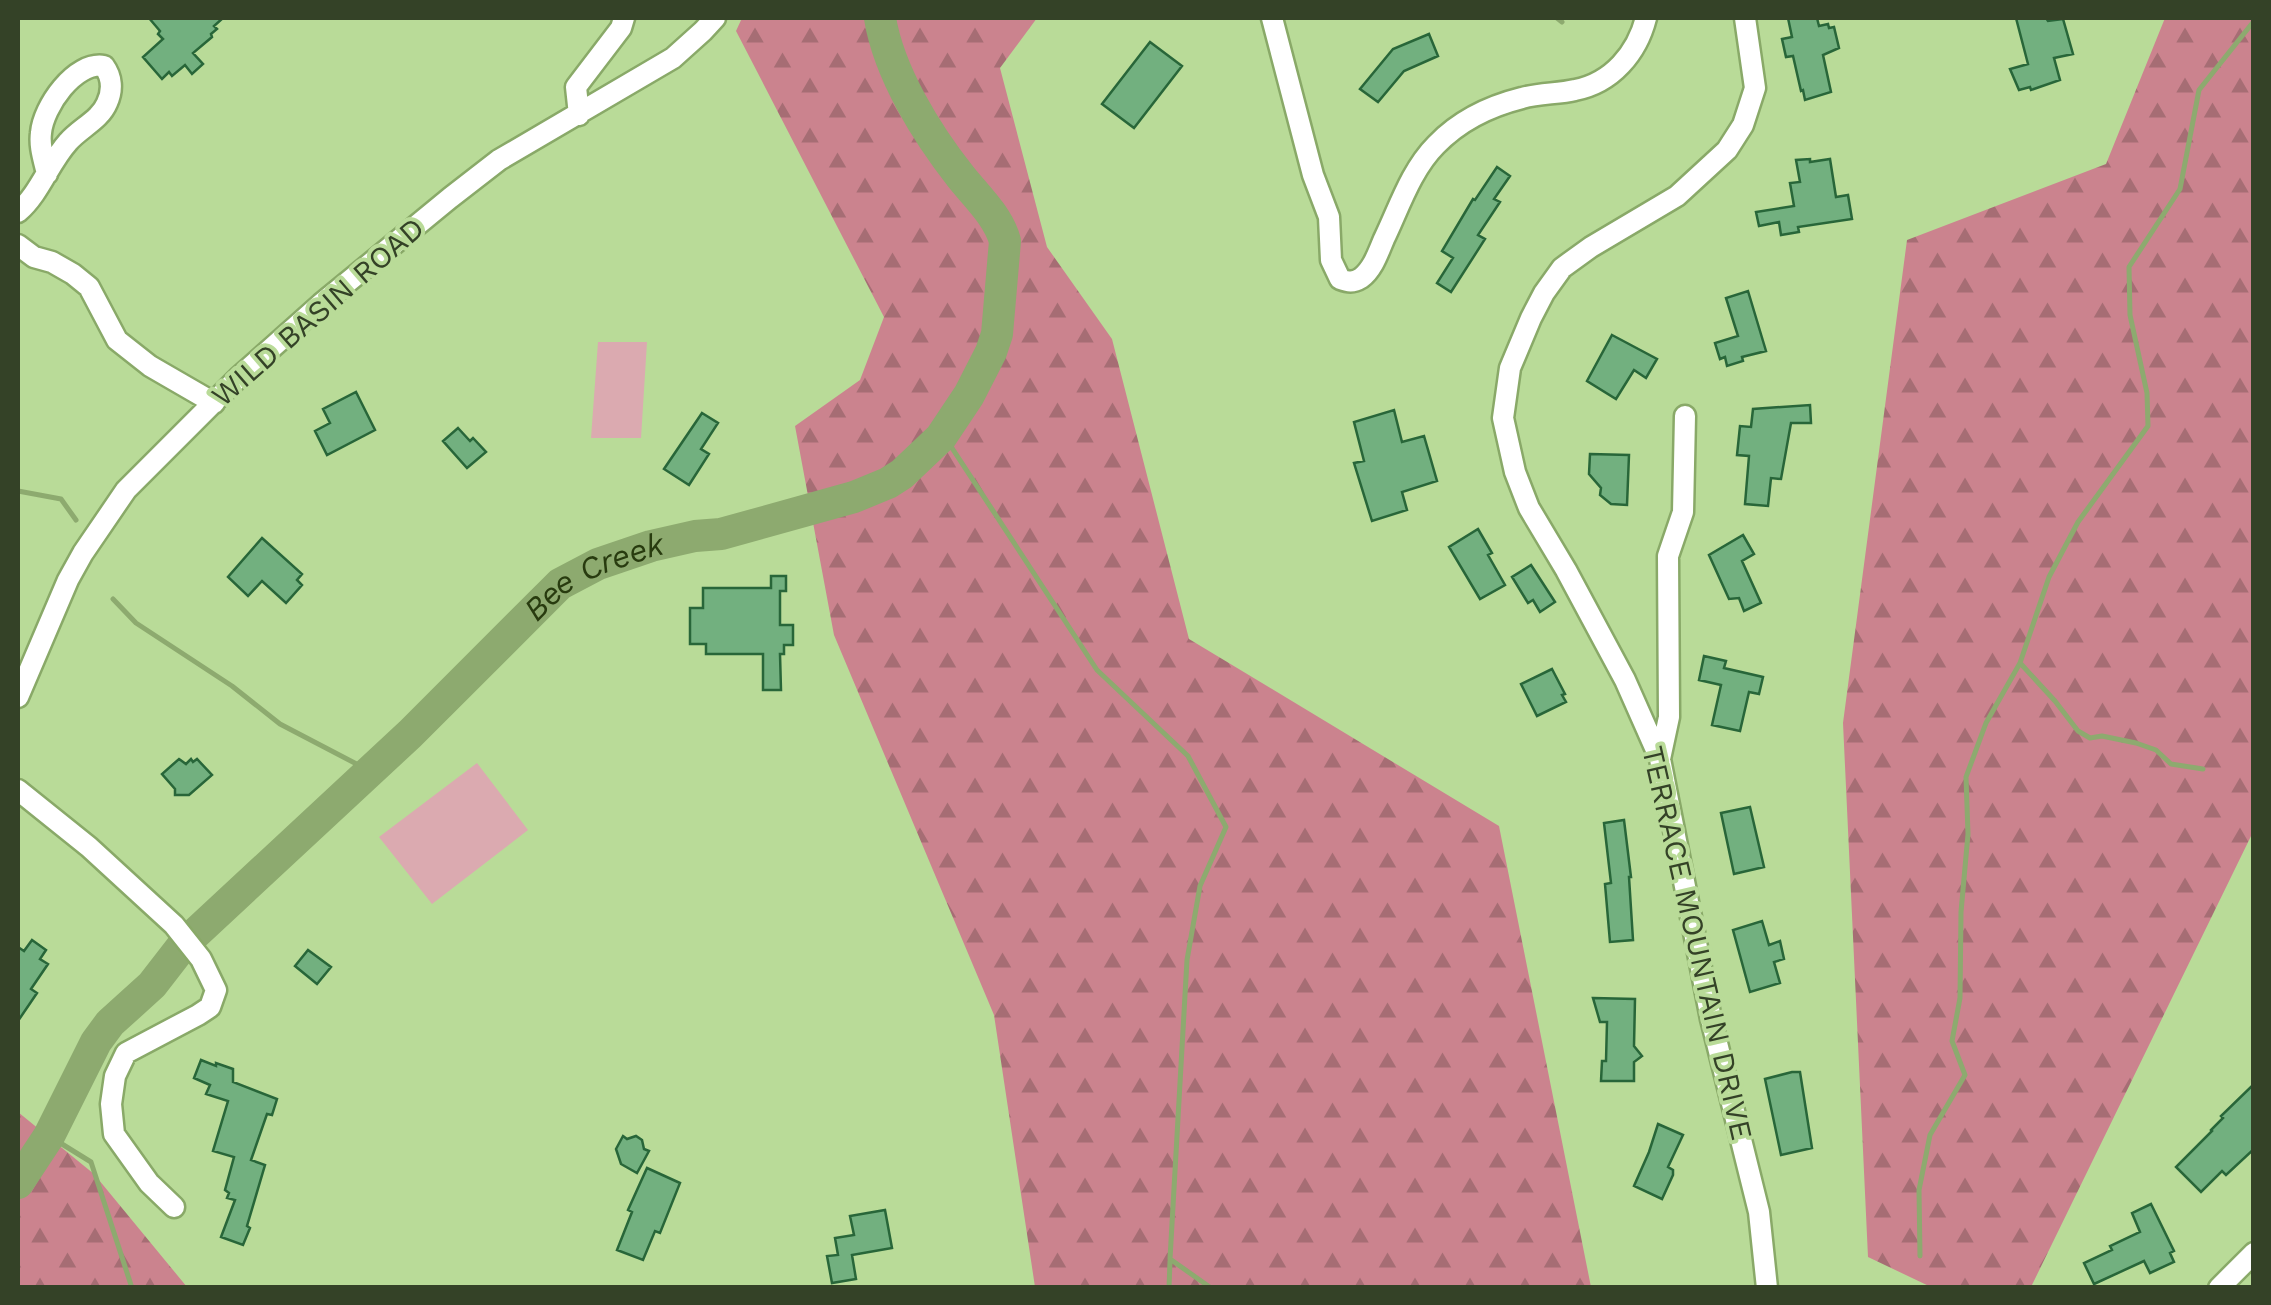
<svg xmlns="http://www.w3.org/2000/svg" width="2271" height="1305" font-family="'Work Sans',sans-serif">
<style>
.green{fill:#dbaab0}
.forest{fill:url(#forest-firs)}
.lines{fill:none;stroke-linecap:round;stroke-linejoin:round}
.stream{stroke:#8daa6f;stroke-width:5}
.river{stroke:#8daa6f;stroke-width:32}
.building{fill:#72b07f;stroke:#286639;stroke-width:2.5}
.street-casing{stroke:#89a968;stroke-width:25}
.street{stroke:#fff;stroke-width:20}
.labels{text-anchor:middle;stroke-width:8;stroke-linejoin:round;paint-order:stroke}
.street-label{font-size:30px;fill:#344227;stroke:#b9db98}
.water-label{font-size:32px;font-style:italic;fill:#283b0f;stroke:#b9db98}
</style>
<defs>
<pattern id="forest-firs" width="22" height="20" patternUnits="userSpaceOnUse" patternTransform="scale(2.5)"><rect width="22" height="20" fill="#cb838e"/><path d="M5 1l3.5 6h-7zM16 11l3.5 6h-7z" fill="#a66d74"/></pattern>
</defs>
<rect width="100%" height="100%" fill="#b9db98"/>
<path class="green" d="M598,342H647L641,438H591Z
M477,763L528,830L432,904L379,837Z"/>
<path class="forest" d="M742,18H1037L1000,68L1047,247L1112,339L1189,639L1499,826L1591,1287H1035L994,1015L834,635L795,426L860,380L884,317L736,31Z
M2165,18H2253V832L2031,1287H1931L1868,1257L1843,723L1907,240L2106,164Z
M18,1112L94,1174L187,1287H18Z"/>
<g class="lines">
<path class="stream" d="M1557,18L1562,22
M941,437L952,448L1097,670L1188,756L1226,827L1200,886L1187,960L1170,1259L1211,1288
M18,491L61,499L76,520
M113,599L136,623L232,686L280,724L370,771
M2021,664L2055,701L2078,731L2090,738L2102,736L2136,743L2156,750L2171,764L2203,769
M49,1136L91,1162L132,1288
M18,1158L31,1162
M1920,1256L1919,1190L1930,1135L1965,1075L1952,1041L1960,998L1961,912L1968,834L1966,777L1986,723L2020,663L2049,577L2078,522L2148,426L2147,393L2130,315L2129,267L2180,189L2199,90L2254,21
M1169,1288L1170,1261"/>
<path class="river" id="s1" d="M18,1183L49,1136L96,1042L110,1023L152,985L183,945L410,734L560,584L598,564L651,546L695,536L721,534L854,497L888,483L902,474L941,437L969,395L991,352L997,334L1005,241C998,216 977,197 961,177C927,134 889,73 880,18"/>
</g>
<path class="building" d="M149,18H223L214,26L217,29L211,34L212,37L193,53L203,64L192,74L185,65L172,76L169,72L162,79L143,57L163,39L158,34L160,31Z
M1788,18H1817L1819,26L1828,24L1829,28L1834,27L1839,48L1823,55L1831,92L1805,100L1803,90L1801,91L1793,56L1786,57L1782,39L1792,37Z
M2016,18H2046L2048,21L2063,19L2073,54L2054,58L2060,80L2031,90L2030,87L2019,90L2010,69L2028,64Z
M1429,34L1438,56L1404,71L1378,102L1360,89L1393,49Z
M1150,42L1182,66L1134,128L1102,104Z
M1810,159V162L1830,159L1836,197L1848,195L1852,219L1798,227L1799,232L1781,235L1779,222L1759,226L1756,212L1794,206L1790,183L1800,182L1796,160Z
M1497,167L1510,176L1494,199L1500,202L1478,235L1485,239L1451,292L1437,283L1453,258L1442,251L1473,199L1475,200Z
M1748,291L1766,351L1742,357L1743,361L1727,366L1725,357L1720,359L1715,343L1738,336L1726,298Z
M1612,335L1657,359L1646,378L1634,370L1616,399L1587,381Z
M356,392L375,430L327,455L315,431L330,423L323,409Z
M1810,405L1811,423H1791L1781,479L1771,478L1768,506L1745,504L1749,456L1737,455L1740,426L1751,427L1753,409Z
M1394,410L1402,442L1424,436L1437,481L1402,492L1407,510L1372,521L1354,463L1364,461L1354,422Z
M702,413L718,423L701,449L709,454L689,485L664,469Z
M458,428L470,441L473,438L486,452L467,468L443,441Z
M1590,454L1629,455L1627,505L1611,504L1600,495L1601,488L1589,474Z
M1478,529L1492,553L1488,555L1505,585L1480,599L1449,547Z
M1743,535L1754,554L1742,561L1761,603L1744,611L1739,598L1729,599L1709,555Z
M262,538L302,574L297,580L302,585L286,603L262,581L248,596L228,577Z
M1531,565L1555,602L1540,612L1533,600L1528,603L1512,577Z
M771,576H786V591H780V625H793V645H784V654H780L781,690H763V654H706V644H690V608H703V588H771Z
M1704,656L1726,661L1724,668L1763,677L1759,694L1749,692L1740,731L1712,725L1721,685L1699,680Z
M1552,669L1565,694L1562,695L1566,702L1537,716L1521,684Z
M179,759L186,764L191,759L193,762L197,759L212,775L189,795H175V789L162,774Z
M1750,807L1764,867L1734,874L1721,813Z
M1624,820L1631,877H1629L1633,940L1610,942L1605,884L1611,883L1604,823Z
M1762,921L1769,945L1780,941L1784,959L1774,962L1780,983L1750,992L1733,930Z
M32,940L46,950L40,959L48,964L31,989L37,993L18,1021V947L24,951Z
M308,950L331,967L317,984L295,966Z
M1593,998L1635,999L1634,1046L1642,1056L1634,1062V1081H1601L1602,1061H1606L1607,1022H1600Z
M201,1060L216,1066V1063L233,1069V1082L277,1099L272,1115L267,1114L251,1160L265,1165L247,1226L250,1228L243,1245L221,1237L235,1200L227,1198L229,1193L225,1190L234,1157L213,1151L228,1101L206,1094L210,1085L194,1078Z
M1792,1072H1800L1812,1148L1781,1155L1765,1079Z
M2254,1084V1149L2226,1175L2222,1171L2201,1192L2176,1167L2212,1131L2211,1130L2223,1118L2221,1116Z
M1658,1124L1683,1135L1668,1167L1673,1170V1175L1662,1199L1634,1186L1649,1152Z
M623,1136L627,1139L636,1136L642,1140L644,1149L649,1151L637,1173L621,1164L616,1149Z
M647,1168L680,1183L660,1233L655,1231L643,1260L617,1250L632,1212L628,1210Z
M2151,1204L2174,1251L2170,1253L2174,1262L2150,1273L2144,1261L2094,1284L2084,1263L2112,1250L2110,1246L2140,1232L2132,1213Z
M885,1210L892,1248L852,1255L856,1279L832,1283L827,1256L838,1255L835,1238L854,1235L850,1216Z"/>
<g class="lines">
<defs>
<path id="street" d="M1272,18L1313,175L1329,217L1331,260L1340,279C1348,282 1353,283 1361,278C1373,269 1378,253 1384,239C1399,208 1411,170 1436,145C1459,121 1490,106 1522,98C1539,93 1558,94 1575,90C1612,83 1637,53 1646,18
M1745,18L1755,88L1743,125L1727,150L1677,196L1591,247L1562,268L1544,293L1531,318L1510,368L1503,418L1515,472L1529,508L1566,570L1625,680L1660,759L1711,1019L1759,1212L1767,1288
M579,115L576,87L621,28L624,18
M18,212C40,193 49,163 68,142C80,128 100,120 107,103C113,90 112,77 104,66C75,61 43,107 41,133C39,147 44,160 47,174
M18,245L34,257L52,262L73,274L89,287L117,340L150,366L214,403
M18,697L68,580L83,553L126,490L239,377L321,304L450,198L499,160L673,58L703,31L715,18
M1660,759L1669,717L1668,556L1683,512L1685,416
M18,790L89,847L174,925L201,959L216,990L210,1007L198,1015L126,1053L115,1076L111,1104L114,1134L149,1183L174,1207
M2219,1288L2254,1253"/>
</defs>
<use href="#street" class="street-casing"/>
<use href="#street" class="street"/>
</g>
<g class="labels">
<g class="street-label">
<text transform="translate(318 312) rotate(-41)" y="10">WILD BASIN ROAD</text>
<text transform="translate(1697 943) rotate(77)" y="10">TERRACE MOUNTAIN DRIVE</text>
</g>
<g class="water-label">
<text dy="11" stroke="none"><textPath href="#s1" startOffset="848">Bee Creek</textPath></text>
</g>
</g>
<rect width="2271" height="1305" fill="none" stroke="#344227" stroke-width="40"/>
</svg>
